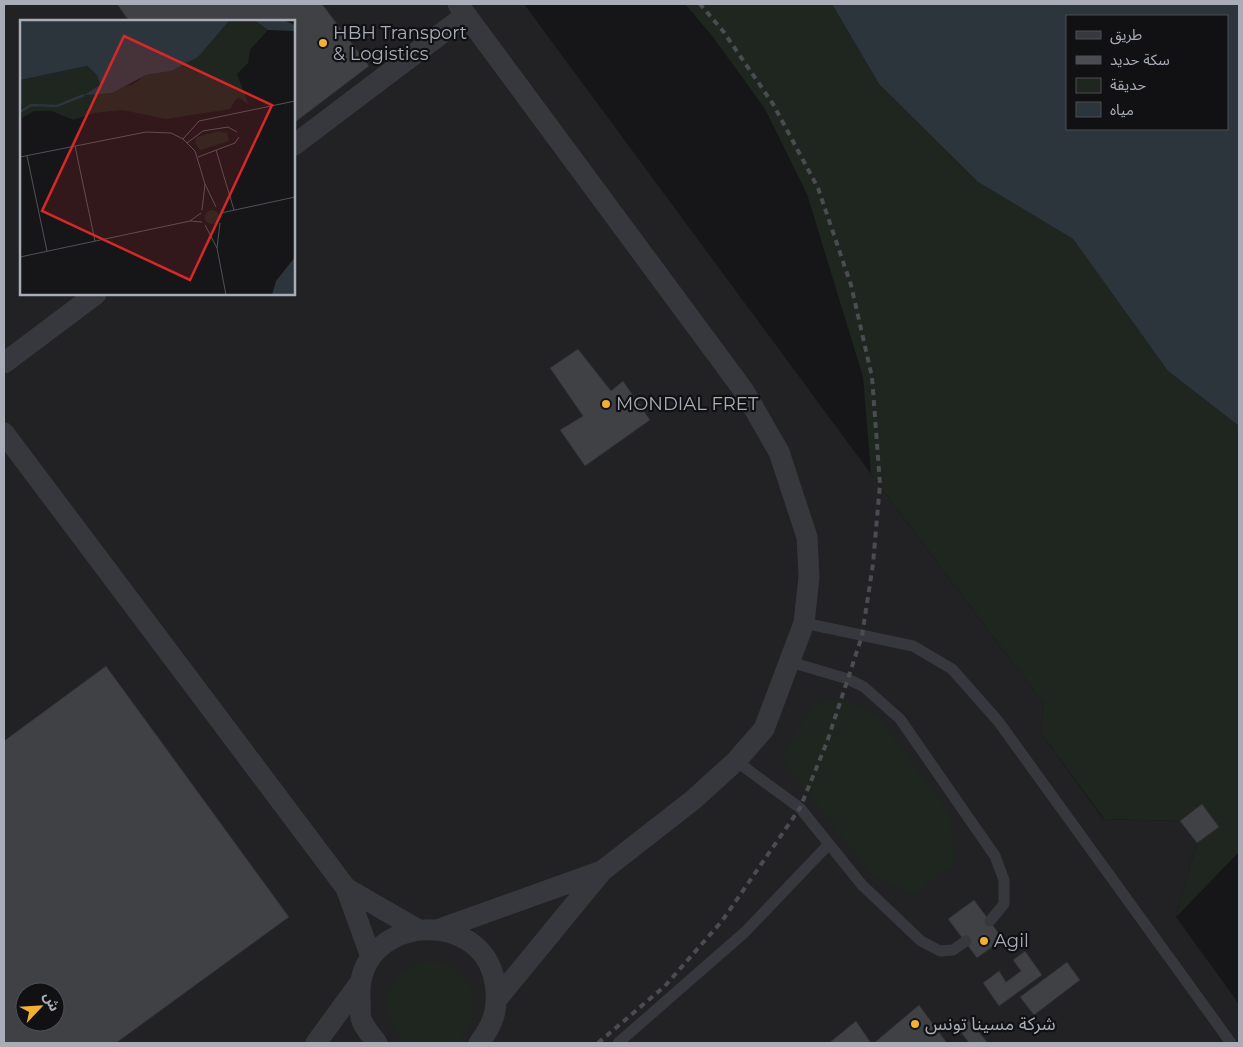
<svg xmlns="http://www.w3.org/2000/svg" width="1243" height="1047" font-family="Montserrat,'Noto Sans Arabic',sans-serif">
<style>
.built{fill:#222225;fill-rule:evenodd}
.green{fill:#1e261f}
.water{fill:#2c353c;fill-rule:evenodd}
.building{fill:#404145;stroke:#303034;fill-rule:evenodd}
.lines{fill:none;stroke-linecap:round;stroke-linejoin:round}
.lane{stroke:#37383d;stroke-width:11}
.street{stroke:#37383d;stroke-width:21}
.rail{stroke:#4a4c52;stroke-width:4;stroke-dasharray:6 5;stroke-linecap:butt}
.poi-dot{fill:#f2b134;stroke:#111113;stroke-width:2}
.labels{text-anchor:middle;stroke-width:4.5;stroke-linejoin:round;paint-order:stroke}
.poi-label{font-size:18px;fill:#a8adb8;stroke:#111113;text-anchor:start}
.inset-river{fill:none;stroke:#2c353c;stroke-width:2.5}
.inset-road{fill:none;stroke:#505258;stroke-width:1}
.view{fill:#d62828;fill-opacity:0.15;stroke:#d62828;stroke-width:2.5}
.inset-edge{fill:none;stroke:#a8adb8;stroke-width:2.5}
</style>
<rect width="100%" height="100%" fill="#161618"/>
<path class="built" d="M4,4H524L871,474L1044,704L1041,733L1103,819L1180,821L1197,843L1176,917L1239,1004V1043H4ZM21,21H294V294H21ZM25,992H55V1022H25Z"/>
<path class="green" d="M685,4H832L879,84L978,182L1073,239L1168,371L1239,426V852L1176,917L1197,843L1180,821L1104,819L1041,733L1044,704L871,474L863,377L807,194L765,109L713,37Z
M826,699L850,702L878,716L950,813L955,862L913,896L869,872L788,767L782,756L812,707Z
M437,961C449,965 460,970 467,980C479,1000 476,1032 453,1043H407C370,1008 386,964 437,961Z"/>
<path class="water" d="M832,4H1239V426L1168,371L1073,239L978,182L879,84ZM1067,16H1227V129H1067Z"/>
<path class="building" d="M117,4H322L369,66L294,123V21H129Z
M578,349L611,391L623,381L650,420L585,466L560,430L583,416L550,368Z
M106,666L289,917L116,1043H4V741ZM25,992H55V1022H25Z
M1202,804L1219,827L1197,843L1180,821Z
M974,900L1003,939L977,958L948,919Z
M1025,951L1042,975L999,1006L983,983L999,971L1006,982L1021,971L1013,960Z
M1067,962L1080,980L1034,1015L1020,997Z
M919,1005L947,1043H874Z
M967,1018L988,1043H969L957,1027Z
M856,1021L871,1043H829Z"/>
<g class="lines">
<path class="lane" d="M804,623L913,646L952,669L998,721L1231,1043
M790,662L848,679L864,687L900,719L995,856L1004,880V904L990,921
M736,761L800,808L862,885L921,941L940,951L953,950L966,941
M618,1043L745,932L829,844"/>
<path class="street" d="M458,4L744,391L779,452L807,537L809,577L804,623L764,729L736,761L693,800L602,871
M294,145L466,15
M4,363L96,294
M4,433L346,888
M440,929L602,871L497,999
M371,957L346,888L417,929
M316,1043L359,984
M377,1043C372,1036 365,1029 362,1021C359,1015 361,1005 360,998C355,916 482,904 495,983C499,1008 494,1023 479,1043"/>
<path class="rail" d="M598,1043L665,986L722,921L800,808L827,742L862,636L873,564L880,484L872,377L851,285L818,188L773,104L723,31L700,4"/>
</g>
<g class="poi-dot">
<circle cx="323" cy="43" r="5"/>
<circle cx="606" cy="404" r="5"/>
<circle cx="984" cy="941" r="5"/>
<circle cx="915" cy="1024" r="5"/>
</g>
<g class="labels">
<g class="poi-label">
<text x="333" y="39">HBH Transport<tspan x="333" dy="21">&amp; Logistics</tspan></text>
<text x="616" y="410">MONDIAL FRET</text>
<text x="994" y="947">Agil</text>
<text x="925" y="1030">شركة مسينا تونس</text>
</g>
</g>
<g transform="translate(20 20)">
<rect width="275" height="275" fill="#161618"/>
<path d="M207,0H234L248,10L230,30L228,43L217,54L229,85L220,78L216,79L210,89L146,99L102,90L74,93L53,100L32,91H14L2,98L0,60L67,46L77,55L80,65L66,74L112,65L126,55L151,51ZM199,111L207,113L209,121L180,130L175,123L177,117ZM185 197a7 7 0 1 1 14 0a7 7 0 1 1-14 0Z" fill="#1e261f"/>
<path d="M0,0H207L208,2L178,37L151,51L126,55L92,73L64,75L80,65L77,55L67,46L0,60ZM234,0H263L275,5V11L248,10ZM275,237V275H252L256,261Z" fill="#2c353c"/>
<path class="inset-river" d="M0,92L11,85L37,86L64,75"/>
<path class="inset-road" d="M163,119L179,101L275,81M167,123L183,111L208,107L217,112M55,126L75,221M196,130L214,190M7,136L27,231M0,137L126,112L151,113L163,119L175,131L185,164M178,137L215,123L219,117M182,190L185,164L196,187M181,193L170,201L182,202M201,193L275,177M185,205L197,228L200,203M197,228L206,275M0,237L170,201"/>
<path class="view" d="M104,16L252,85L170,260L22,191Z"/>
<rect width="275" height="275" class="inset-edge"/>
</g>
<rect width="1243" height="1047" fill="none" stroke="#a8adb8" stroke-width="10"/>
<rect x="1066" y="15" width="162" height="115" fill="#111113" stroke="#4d4f55"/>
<rect x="1076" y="31" width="25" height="8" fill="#37383d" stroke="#4d4f55"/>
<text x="1110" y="40" font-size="15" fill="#a8adb8">طريق</text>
<rect x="1076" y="56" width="25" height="8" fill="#4a4c52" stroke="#4d4f55"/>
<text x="1110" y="65" font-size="15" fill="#a8adb8">سكة حديد</text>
<rect x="1076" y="78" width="25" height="15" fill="#1e261f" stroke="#4d4f55"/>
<text x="1110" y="90" font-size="15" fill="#a8adb8">حديقة</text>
<rect x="1076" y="102" width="25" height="15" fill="#2c353c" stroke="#4d4f55"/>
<text x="1110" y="115" font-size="15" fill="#a8adb8">مياه</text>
<g transform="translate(40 1007) rotate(65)"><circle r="24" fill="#111113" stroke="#4d4f55"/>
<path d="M0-4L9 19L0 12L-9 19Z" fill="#f2b134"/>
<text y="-8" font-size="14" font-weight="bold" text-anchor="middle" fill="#a8adb8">ش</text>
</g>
</svg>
